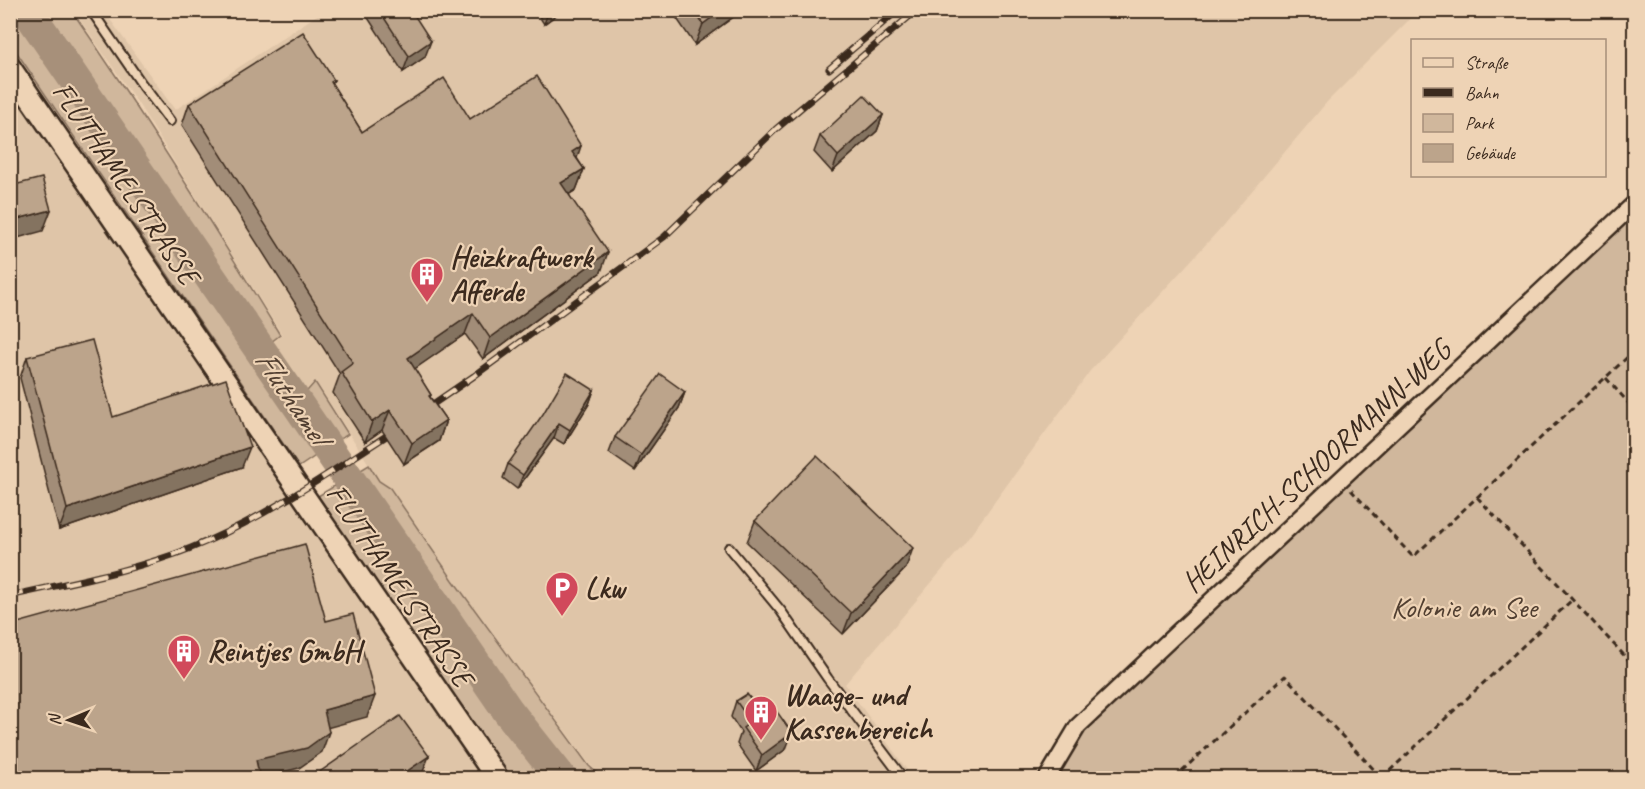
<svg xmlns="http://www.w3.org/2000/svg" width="1645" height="789" font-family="Caveat,sans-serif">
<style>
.built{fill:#dfc5a8}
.green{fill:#d0b79c;stroke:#86705d;stroke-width:1.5}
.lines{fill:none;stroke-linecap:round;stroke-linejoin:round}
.river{stroke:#a7907a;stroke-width:32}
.lane-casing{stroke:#3b2a1e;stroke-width:12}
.street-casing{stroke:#3b2a1e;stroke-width:20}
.secondary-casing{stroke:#3b2a1e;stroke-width:26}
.path{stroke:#3b2a1e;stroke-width:3;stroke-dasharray:6 4.5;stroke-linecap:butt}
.lane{stroke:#eed3b5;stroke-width:8}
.street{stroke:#eed3b5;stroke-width:15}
.secondary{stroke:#eed3b5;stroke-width:21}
.rail-casing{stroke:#3b2a1e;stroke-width:7}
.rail{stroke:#eed3b5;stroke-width:4.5;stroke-dasharray:14;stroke-linecap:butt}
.wall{fill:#a28d78;stroke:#3b2a1e;stroke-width:1.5}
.shaded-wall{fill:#847361;stroke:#3b2a1e;stroke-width:1.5}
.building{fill:#bca48b;stroke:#3b2a1e;stroke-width:1.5}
.labels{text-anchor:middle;stroke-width:4.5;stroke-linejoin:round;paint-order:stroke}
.street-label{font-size:30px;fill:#3b2a1e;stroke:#eed3b5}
.poi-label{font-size:30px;font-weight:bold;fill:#3b2a1e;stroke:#eed3b5;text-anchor:start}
.park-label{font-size:30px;fill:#513f31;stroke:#eed3b5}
.water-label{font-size:32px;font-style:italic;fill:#513e30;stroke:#eed3b5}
</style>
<rect width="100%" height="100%" fill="#eed3b5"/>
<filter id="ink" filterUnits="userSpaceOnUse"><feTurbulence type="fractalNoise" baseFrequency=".0167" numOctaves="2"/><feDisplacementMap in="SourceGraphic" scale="12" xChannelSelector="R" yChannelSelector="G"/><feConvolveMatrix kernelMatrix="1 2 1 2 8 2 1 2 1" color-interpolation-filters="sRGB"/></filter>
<g filter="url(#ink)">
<path class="built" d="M74,11H104L175,110L323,11H1418L1327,102L1218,231L1090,371L961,548L845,684L913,778H604L590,765L454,580L390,487L379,480L315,380L301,396L292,383L294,370L273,343L282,335L139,105Z
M10,44L318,496L508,778H11Z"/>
<path class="green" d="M10,11H72C145,117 213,225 280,335L270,343L292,372L290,383L301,398L315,382L348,434L299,467L11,44Z
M1634,212V778H1055L1080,730Z
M369,465L379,481L390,488L453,580L589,766L603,778H508L318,496Z"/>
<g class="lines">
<path class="river" d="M27,10L508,711L561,778"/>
<defs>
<path id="lane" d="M91,10L141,83L170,121
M729,548L781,611L828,679L903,778"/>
<path id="street" d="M1047,778L1078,726L1634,204"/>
<path id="secondary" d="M10,68L497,778"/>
</defs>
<use href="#lane" class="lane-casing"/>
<use href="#street" class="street-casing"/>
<use href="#secondary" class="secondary-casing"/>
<path class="path" d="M1606,378L1634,409
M1351,490L1413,557L1634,351
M1477,497L1634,666
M1174,778L1285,676L1382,778
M1382,778L1572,600
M1628,778L1634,772"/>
<use href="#lane" class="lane"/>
<use href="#street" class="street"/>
<use href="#secondary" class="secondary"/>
<defs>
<path id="rail" d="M829,69L898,10
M420,413L474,376L664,237L776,129L917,10
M10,596C71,582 133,571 191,548C266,518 332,471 400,427"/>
</defs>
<use href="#rail" class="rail-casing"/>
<use href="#rail" class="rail"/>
</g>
<path class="wall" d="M363,10H411L425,57L403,72Z
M535,10H563L544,24Z
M671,10H743L695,45Z
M334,80L332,84L362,132L470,119L577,158L584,169L576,190L569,194L601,272L483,359L465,334L414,369L431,395L430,397L446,420L439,441L404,464L382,430L365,442L333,393L340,374L182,125L189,104Z
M883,115L877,131L832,172L814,152L820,136Z
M27,357L113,417L242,467L59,530L20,378Z
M594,390L589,404L564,444L554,438L517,489L503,478L508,464Z
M685,392L679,408L635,471L609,453L615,437Z
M755,521L906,568L843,634L747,542Z
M736,701L786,749L756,771L737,744L741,732L731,717Z"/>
<path class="shaded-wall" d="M549,10H563L544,24Z
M722,10H743L695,45L703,24Z
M431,41L425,57L403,72L409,56Z
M883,115L877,131L832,172L838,156Z
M581,146L574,167L572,152Z
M584,169L576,190L554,204L561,183Z
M51,210L43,231L10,240V221Z
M608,252L601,272L483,359L490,338Z
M473,313L465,334L400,379L408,358Z
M594,390L589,404L564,444L570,430Z
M685,392L679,408L635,471L641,455Z
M390,410L382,430L365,442L372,422Z
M446,420L439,441L404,464L412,443Z
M559,423L554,438L517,489L523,475Z
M250,447L242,467L59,530L67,509Z
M913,548L906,568L843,634L851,613Z
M375,696L367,717L316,731L324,710Z
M329,732L322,752L299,768L259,778L256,760Z
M792,733L786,749L756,771L762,755Z
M429,756L421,777L419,778H397Z"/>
<path class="building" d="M379,10H411L431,41L409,56Z
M693,10H722L703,24Z
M303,32L334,80L331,82L362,132L444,78L470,119L537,76L581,146L572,152L584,169L561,183L608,252L490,338L473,313L408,358L431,395L429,396L446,420L412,443L390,410L372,422L341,372L353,363L189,104Z
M864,95L883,115L838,156L820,136Z
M42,178L51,210L10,221V186Z
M92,340L113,417L226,379L250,447L67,509L27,357Z
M567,373L594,390L570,430L559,423L523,475L508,464L543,414Z
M660,374L685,392L641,455L615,437Z
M817,456L913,548L851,613L755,521Z
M305,544L326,621L353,614L375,696L324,710L329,732L307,748L256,760L260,778H10V625Z
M747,694L762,714L773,706L792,733L762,755L743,728L751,722L736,701Z
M400,716L429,756L397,778H311Z"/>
</g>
<defs>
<symbol id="building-pin" viewBox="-11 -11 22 30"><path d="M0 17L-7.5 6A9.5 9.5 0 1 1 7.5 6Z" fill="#d1495b" stroke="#eed3b5"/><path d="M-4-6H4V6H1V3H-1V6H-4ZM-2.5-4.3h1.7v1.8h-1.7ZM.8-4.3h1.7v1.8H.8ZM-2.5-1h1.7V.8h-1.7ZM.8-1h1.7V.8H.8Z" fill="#fff"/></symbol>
<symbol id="parking-pin" viewBox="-11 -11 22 30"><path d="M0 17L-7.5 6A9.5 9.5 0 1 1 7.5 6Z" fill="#d1495b" stroke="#eed3b5"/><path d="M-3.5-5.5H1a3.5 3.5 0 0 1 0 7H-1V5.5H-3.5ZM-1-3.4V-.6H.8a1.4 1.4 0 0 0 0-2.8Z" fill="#fff"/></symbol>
</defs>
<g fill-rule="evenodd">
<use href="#building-pin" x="408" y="255" width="38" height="52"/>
<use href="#parking-pin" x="543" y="569" width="38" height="52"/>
<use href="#building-pin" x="165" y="632" width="38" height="52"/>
<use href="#building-pin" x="742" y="693" width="38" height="52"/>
</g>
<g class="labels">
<g class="street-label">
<text transform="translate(126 183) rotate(56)" y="10">FLUTHAMELSTRASSE</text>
<text transform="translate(1316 466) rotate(-43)" y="10">HEINRICH-SCHOORMANN-WEG</text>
<text transform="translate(400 585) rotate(56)" y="10">FLUTHAMELSTRASSE</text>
</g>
<g class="poi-label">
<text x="450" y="267">Heizkraftwerk<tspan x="450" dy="34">Afferde</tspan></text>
<text x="585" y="598">Lkw</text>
<text x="207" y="661">Reintjes GmbH</text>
<text x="784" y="705">Waage- und<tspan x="784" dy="34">Kassenbereich</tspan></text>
</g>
<g class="park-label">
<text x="1464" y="617">Kolonie am See</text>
</g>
<g class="water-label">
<text transform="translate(292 396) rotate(56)" y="11">Fluthamel</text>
</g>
</g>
<rect width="1645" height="789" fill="none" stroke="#eed3b5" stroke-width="36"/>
<rect x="18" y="18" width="1609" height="753" fill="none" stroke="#3b2a1e" stroke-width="2" filter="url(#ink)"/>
<rect x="1411" y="39" width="195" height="138" fill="#eed3b5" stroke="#a68f79" stroke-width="1.5"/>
<rect x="1423" y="58" width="30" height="9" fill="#eed3b5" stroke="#a68f79" stroke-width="1.5"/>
<text x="1465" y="69" font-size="18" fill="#3b2a1e">Straße</text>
<rect x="1423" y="88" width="30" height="9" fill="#3b2a1e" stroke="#a68f79" stroke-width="1.5"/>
<text x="1465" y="99" font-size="18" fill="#3b2a1e">Bahn</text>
<rect x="1423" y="114" width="30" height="18" fill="#d0b79c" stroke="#a68f79" stroke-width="1.5"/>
<text x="1465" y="129" font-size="18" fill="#3b2a1e">Park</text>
<rect x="1423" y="144" width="30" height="18" fill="#bca48b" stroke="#a68f79" stroke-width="1.5"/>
<text x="1465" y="159" font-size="18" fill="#3b2a1e">Gebäude</text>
<g transform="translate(69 720) rotate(268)" stroke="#eed3b5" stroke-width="4.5" paint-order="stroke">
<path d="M0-4.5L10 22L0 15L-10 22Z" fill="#3b2a1e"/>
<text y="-9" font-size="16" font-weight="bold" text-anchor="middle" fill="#3b2a1e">N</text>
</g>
</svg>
